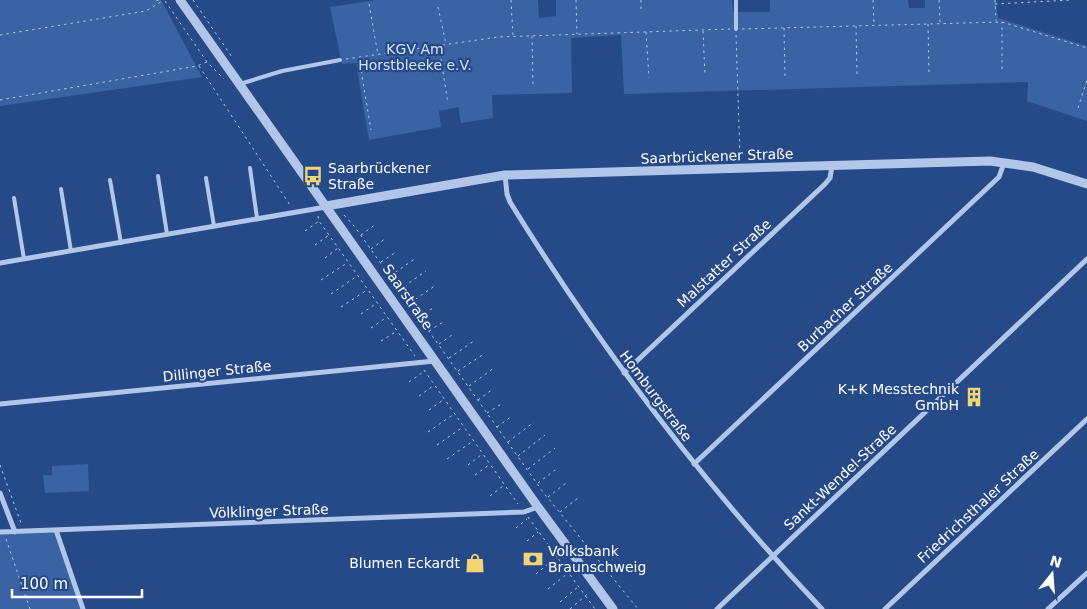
<svg xmlns="http://www.w3.org/2000/svg" width="1087" height="609" font-family="'DejaVu Sans',sans-serif">
<style>
.green{fill:#3a63a4}
.lines{fill:none;stroke-linecap:round;stroke-linejoin:round}
.path{stroke:#b1c7e9;stroke-width:1;stroke-dasharray:2.5 4;stroke-linecap:butt}
.service{stroke:#b1c7e9;stroke-width:4}
.minor{stroke:#b1c7e9;stroke-width:5}
.tertiary{stroke:#b1c7e9;stroke-width:9}
.labels{text-anchor:middle;stroke-width:4.5;stroke-linejoin:round;paint-order:stroke}
.park-label{font-size:14px;fill:#d5e2f7;stroke:#264a87}
.street-label{font-size:14px;fill:#fff;stroke:#264a87}
.poi-label{font-size:14px;fill:#fff;stroke:#264a87;text-anchor:start}
</style>
<rect width="100%" height="100%" fill="#264a87"/>
<path class="green" d="M0,0H161L202,77L0,106Z
M376,0H538L539,18L556,16V0H732L733,12H770V0H908L909,8H925V0H996L998,18L1087,46V121L1027,101L1028,82L624,94L621,35L571,38L572,93L492,95L493,118L461,123L458,107L439,111L441,127L369,140L356,63L342,64L330,7Z
M88,464L89,491L45,493L43,475H52V466Z
M56,530L83,609H0V532Z"/>
<g class="lines">
<path class="path" d="M156,0L161,1
M193,0L232,57
M511,0L513,36
M576,0L577,34
M641,0V10
M873,0L874,24
M939,0L940,23
M995,0L996,21
M165,1L207,62L224,79
M369,4L378,55
M995,4L1071,0
M438,7L446,44
M928,24L929,72
M856,26L857,75
M784,28L785,77
M742,29L1002,22L1087,48
M703,31L705,75
M646,32L649,78
M0,35L146,11L164,0
M736,35L740,158
M532,36L533,84
M439,46L448,104
M359,58L371,130
M346,59L498,37L730,29
M199,66L290,205
M1002,69V22
M0,100L197,66L207,62
M1078,108L1087,80
M344,215L355,227L543,492L638,609
M318,216L319,221L415,356
M305,231L319,221
M361,235L376,224
M315,245L329,235
M371,249L386,238
M325,258L338,248
M381,262L396,252
M390,276L416,258
M321,280L347,263
M402,292L406,289V285L426,271
M331,294L357,276
M410,303L436,285
M341,307L367,290
M361,314L377,303
M419,317L433,308
M371,328L387,317
M429,331L443,322
M381,341L397,331
M439,344L452,335
M449,358L474,341
M424,370L518,504
M458,371L484,354
M409,382L423,372
M469,386L494,368
M419,396L433,386
M478,400L493,389
M429,410L443,400
M487,413L503,403
M497,427L512,416
M428,432L454,414
M508,442L534,422
M437,445L463,427
M518,456L545,435
M447,459L473,441
M0,465L21,523
M468,465L481,455
M528,469L555,448
M475,475L489,465
M538,483L555,470
M490,496L503,486
M548,497L566,483
M560,512L578,498
M528,517L595,609
M516,528L527,519
M6,539L30,609
M527,541L538,532
M536,574L560,554
M548,589L567,574
M560,602L578,587
M570,609L590,592"/>
<path class="service" d="M736,29V0
M240,84L282,71L340,60
M250,168L257,218
M158,176L167,234
M206,178L214,226
M110,180L121,243
M61,189L71,251
M14,198L24,259"/>
<path class="minor" d="M505,175L507,194L510,202C601,349 703,484 822,609
M0,263L326,207
M624,373L825,184L830,178L832,166
M0,404L435,361
M694,464L999,177L1004,163
M0,493L15,532
M56,530L83,609
M0,532L524,512L538,507
M717,609L1087,259
M885,609L1087,419
M1048,609L1087,573"/>
<path class="tertiary" d="M180,0L538,507L613,609
M326,206L505,175L990,161L1033,167L1087,184"/>
</g>
<defs>
<symbol id="bus-bare" viewBox="-9 -9 18 18"><path d="M-5-6H5V4H4V6H2V4H-2V6H-4V4H-5ZM-3.5-4V0h7V-4ZM-3.5 1.2v1.5H-2V1.2ZM2 1.2v1.5H3.5V1.2Z" fill="#f2d676" stroke="#264a87" stroke-width="2.5" paint-order="stroke"/></symbol>
<symbol id="building-bare" viewBox="-9 -9 18 18"><path d="M-4-6H4V6H1V3H-1V6H-4ZM-2.5-4.3h1.7v1.8h-1.7ZM.8-4.3h1.7v1.8H.8ZM-2.5-1h1.7V.8h-1.7ZM.8-1h1.7V.8H.8Z" fill="#f2d676" stroke="#264a87" stroke-width="2.5" paint-order="stroke"/></symbol>
<symbol id="bank-bare" viewBox="-9 -9 18 18"><path d="M-6-4H6V4H-6ZM0-2.3a2.3 2.3 0 1 0 0 4.6a2.3 2.3 0 1 0 0-4.6Z" fill="#f2d676" stroke="#264a87" stroke-width="2.5" paint-order="stroke"/></symbol>
<symbol id="shop-bare" viewBox="-9 -9 18 18"><path d="M-5-2.5h2.3a2.7 3.5 0 0 1 5.4 0H5L5.5 6h-11ZM-1.5-2.5h3a1.5 2.3 0 0 0-3 0Z" fill="#f2d676" stroke="#264a87" stroke-width="2.5" paint-order="stroke"/></symbol>
</defs>
<g fill-rule="evenodd">
<use href="#bus-bare" x="299" y="162" width="28" height="28"/>
<use href="#building-bare" x="960" y="383" width="28" height="28"/>
<use href="#bank-bare" x="519" y="545" width="28" height="28"/>
<use href="#shop-bare" x="461" y="549" width="28" height="28"/>
</g>
<g class="labels">
<g class="park-label">
<text x="415" y="54">KGV Am<tspan x="415" dy="16">Horstbleeke e.V.</tspan></text>
</g>
<g class="street-label">
<text transform="translate(717 156) rotate(-2)" y="5">Saarbrückener Straße</text>
<text transform="translate(724 263) rotate(-43)" y="5">Malstatter Straße</text>
<text transform="translate(408 297) rotate(55)" y="5">Saarstraße</text>
<text transform="translate(845 307) rotate(-43)" y="5">Burbacher Straße</text>
<text transform="translate(217 371) rotate(-6)" y="5">Dillinger Straße</text>
<text transform="translate(656 396) rotate(53)" y="5">Homburgstraße</text>
<text transform="translate(840 477) rotate(-43)" y="5">Sankt-Wendel-Straße</text>
<text transform="translate(978 506) rotate(-43)" y="5">Friedrichsthaler Straße</text>
<text transform="translate(269 511) rotate(-2)" y="5">Völklinger Straße</text>
</g>
<g class="poi-label">
<text x="328" y="173">Saarbrückener<tspan x="328" dy="16">Straße</tspan></text>
<text x="959" y="394" text-anchor="end">K+K Messtechnik<tspan x="959" dy="16">GmbH</tspan></text>
<text x="548" y="556">Volksbank<tspan x="548" dy="16">Braunschweig</tspan></text>
<text x="460" y="568" text-anchor="end">Blumen Eckardt</text>
</g>
</g>
<g transform="translate(1052 574) rotate(17)" stroke="#264a87" stroke-width="4" paint-order="stroke">
<path d="M0-4L9 19L0 12L-9 19Z" fill="#ffffff"/>
<text y="-8" font-size="14" font-weight="bold" text-anchor="middle" fill="#ffffff">N</text>
</g>
<path d="M12 589v8h130v-8" fill="none" stroke="#ffffff" stroke-width="2.5"/>
<text x="20" y="589" font-size="15" fill="#ffffff" stroke="#264a87" stroke-width="4" paint-order="stroke">100 m</text>
</svg>
